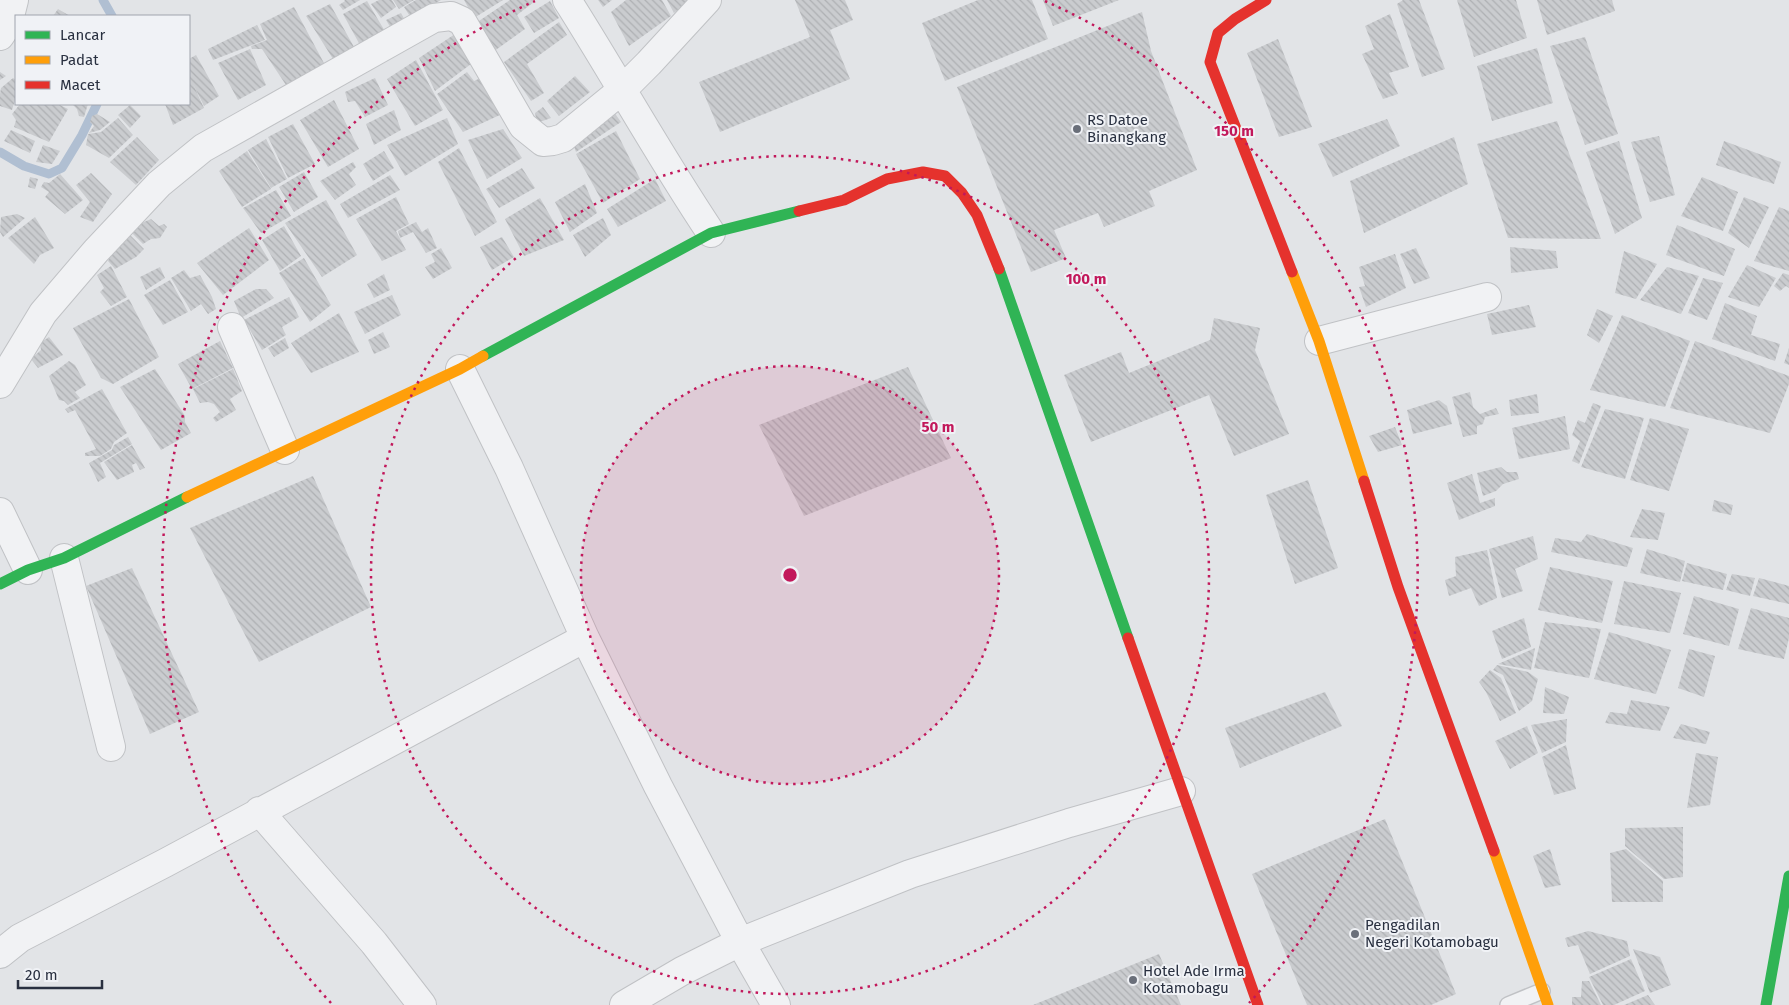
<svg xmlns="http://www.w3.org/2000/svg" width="1789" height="1005" font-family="'Fira Sans',sans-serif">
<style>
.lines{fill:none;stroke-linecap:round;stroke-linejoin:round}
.stream{stroke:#b0bfd2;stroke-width:9}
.building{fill:url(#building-back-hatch)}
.lane-casing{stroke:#c0c2c5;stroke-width:18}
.street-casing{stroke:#c0c2c5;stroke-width:30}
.lane{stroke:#f1f2f4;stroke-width:15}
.street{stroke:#f1f2f4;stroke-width:28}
.fast{stroke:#30b455;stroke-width:11}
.slow{stroke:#ff9f0a;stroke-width:11}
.jam{stroke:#e5322d;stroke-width:11}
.ring{fill:none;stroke:#c2185b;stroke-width:2.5;stroke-dasharray:2.5 5}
.poi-dot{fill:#6a6f7a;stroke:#f0f2f6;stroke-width:2}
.labels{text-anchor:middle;stroke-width:4;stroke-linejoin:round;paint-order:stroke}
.poi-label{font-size:15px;fill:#293040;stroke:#f0f2f6;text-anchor:start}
.centre{fill:#c2185b;stroke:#f0f2f6;stroke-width:2.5}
.ring-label{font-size:15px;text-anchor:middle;font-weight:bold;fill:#c2185b;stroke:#f0f2f6;stroke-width:4;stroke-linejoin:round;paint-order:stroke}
</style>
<defs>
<pattern id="building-back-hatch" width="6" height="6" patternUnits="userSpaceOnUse" patternTransform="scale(1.25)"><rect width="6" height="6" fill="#cacccf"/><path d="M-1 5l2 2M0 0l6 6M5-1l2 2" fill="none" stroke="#aeb0b3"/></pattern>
</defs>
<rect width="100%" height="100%" fill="#e2e4e7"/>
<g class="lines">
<path class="stream" d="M103,0L112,16
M0,152L24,166L49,174L62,168L82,135L97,104"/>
</g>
<path class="building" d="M344,0H360L343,10L339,5L345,1Z
M379,0H392L396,7L381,18L371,4Z
M393,0H414L399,9Z
M416,0H441L411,18L404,7Z
M464,0H503L474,18Z
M510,0H532L534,2L517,15L525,29L493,52L473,25Z
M598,0H612L603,7Z
M626,0H662L671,16L629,46L611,12Z
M667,0H690L674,13Z
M795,0H845L853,20L830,30L850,79L720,132L699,82L810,37Z
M978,0H1032L1048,39L945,81L922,23Z
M1043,0H1119L1053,26Z
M1403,0H1419L1445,69L1422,77L1397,4Z
M1457,0H1516L1527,38L1474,57Z
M1537,0H1612L1615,11L1547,35Z
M367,1L386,33L360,45L343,14Z
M550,1L559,18L534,33L524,17Z
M330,4L354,47L333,59L306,16Z
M294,7L325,65L286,85L262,49H252L251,46L267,40L260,24Z
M58,9L70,16H53Z
M1142,12L1151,51L1197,170L1149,191L1155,206L1104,227L1098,213L1054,230L1066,258L1031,272L957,87Z
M401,13L406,22L392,30L386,20Z
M1390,14L1409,67L1389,73L1398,94L1383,99L1362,54L1374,49L1365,26Z
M559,22L567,35L527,64L544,93L531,101L504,62Z
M257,25L265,40L213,60L208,49Z
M455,34L471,64L435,91L419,58Z
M1585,37L1618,134L1585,145L1550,46Z
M1278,39L1312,127L1279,137L1247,53Z
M1537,48L1553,103L1492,121L1477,66Z
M250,49L266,85L238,100L218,63Z
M196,55L219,96L204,106L193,84L204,108L173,125L165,104H189V59Z
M416,60L443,110L415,126L387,79Z
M0,72L6,76L0,80Z
M467,72L474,81L485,76L502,114L463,132L437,94Z
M575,76L590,92L559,116L547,101Z
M13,78L16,80V97L12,110L0,106V94L1,88Z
M375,78L388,105L365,117L355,101L348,102L345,92Z
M334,100L359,149L328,167L300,120Z
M20,104H58L68,109L49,142L14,127L16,120L12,114Z
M72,104H88L84,117L79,116L77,109Z
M130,105L141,116L130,128L118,115Z
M543,107L551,118L537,123L535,113Z
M611,108L621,122L576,152L573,144Z
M394,110L401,130L374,145L366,124Z
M97,114L110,122L100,130L89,133L94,126L90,122L92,116Z
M118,118L133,135L109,158L86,145L88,134L101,132Z
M447,118L458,144L405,176L387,145Z
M1387,119L1400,146L1333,177L1318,144Z
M1557,121L1601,239L1508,238L1477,144Z
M293,124L315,164L288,178L268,137Z
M503,129L522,158L487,179L468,140Z
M11,130L35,141L30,153L4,141Z
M616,131L640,179L603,203L576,154Z
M1659,136L1675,195L1650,202L1631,142Z
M137,137L159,160L136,185L110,162Z
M1454,137L1468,184L1364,233L1350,181Z
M266,139L287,179L271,188L248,150Z
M1619,141L1642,218L1615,234L1586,152Z
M1724,141L1781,162L1774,184L1716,165Z
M43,145L60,151L52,164L36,162Z
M459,148L497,222L475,236L438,162Z
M247,151L271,189L242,207L219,171Z
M384,151L394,168L373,181L363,164Z
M353,162L356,167L349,174L356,185L335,200L320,181Z
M522,168L535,188L499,208L486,189Z
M304,172L318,197L294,212L279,187Z
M91,173L112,194L93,222L80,217L90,202L76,185Z
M60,174L83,200L65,214L45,197L49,192L41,187L44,182L49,183Z
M390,175L400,190L348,218L340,204Z
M30,177L38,179L35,189L28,187Z
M1702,177L1738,192L1723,231L1681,216Z
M655,179L666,201L618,227L607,209Z
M585,184L597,213L570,232L555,202Z
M276,190L291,216L261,233L243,208Z
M396,197L409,224L396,231L406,250L382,261L356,219Z
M1744,197L1769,207L1749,248L1728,233Z
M540,198L564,240L524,256L505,219Z
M326,200L357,255L322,277L285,223Z
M1779,207L1789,211V271L1754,261Z
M17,214L25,218L3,237L0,232L1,217Z
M35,217L54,248L40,255L34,264L8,238Z
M603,218L611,235L585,257L573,235Z
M151,219L159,226L164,224L167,227L160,238L151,239L143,244L128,229Z
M416,222L422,232L428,228L437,248L426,253L413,232L400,238L398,231Z
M1677,225L1735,249L1724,276L1666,255Z
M284,226L301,256L280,271L262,240Z
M249,228L269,260L223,295L197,263Z
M126,231L144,249L136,257L115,269L108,261L114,247Z
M502,237L514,257L492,270L480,247Z
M1510,247L1556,251L1558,268L1511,273Z
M441,248L452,268L433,279L425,267L435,262L431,254Z
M1416,248L1430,278L1414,284L1400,254Z
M1624,251L1657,264L1636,299L1615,293Z
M1395,254L1406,288L1366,307L1359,287L1365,286L1359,267Z
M304,258L331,305L310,322L279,273Z
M1747,265L1776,278L1759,307L1728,297Z
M111,266L127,297L111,306L100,292L104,288L97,275Z
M160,267L165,278L146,290L140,277Z
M1667,267L1699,276L1681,314L1640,300Z
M184,270L190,278L200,275L212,297L216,309L208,314L201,304L191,311L171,278Z
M1783,273L1789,275V288L1786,286L1780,291L1774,286Z
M384,274L390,290L374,298L367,284Z
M1703,278L1723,283L1707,320L1688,313Z
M170,280L188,312L163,325L144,295Z
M256,289H266L274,298L241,318L234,301Z
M392,295L401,315L365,334L354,312Z
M289,297L299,317L282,327L286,335L262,350L244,320Z
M129,299L159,357L113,384L101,378L73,328Z
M1725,303L1757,316L1751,335L1780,344L1775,361L1712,339Z
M1529,305L1536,327L1492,335L1487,314Z
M1597,309L1613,316L1599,343L1587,335Z
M339,313L359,352L311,373L291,343Z
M1622,315L1690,341L1665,407L1590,390Z
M1214,318L1260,328L1255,350L1289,434L1234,456L1209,395L1091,442L1064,375L1121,352L1129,373L1210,340Z
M383,332L390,347L374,354L368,340Z
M49,337L63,355L38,368L31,359L41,350L40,343Z
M285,338L289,348L274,357L268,348Z
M220,341L233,368L192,389L178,364Z
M1695,341L1789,376V384L1770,433L1670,408Z
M1789,348V365L1784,363Z
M69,361L75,365L86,385L75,392L80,398L68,405L64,401L59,400L49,376Z
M908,367L951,458L804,516L759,425Z
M155,369L185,416V422L191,433L161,450L120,387Z
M233,369L242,391L230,399L236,410L216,422L213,418L220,412L214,404L208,402L200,403L193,389Z
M102,389L127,433L114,442L111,449L100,456H85V453L96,449L75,410L68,413L65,409Z
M1470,392L1473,407L1480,414L1496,408L1499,414L1485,417L1483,424L1477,426V434L1463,437L1452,397Z
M1537,394L1539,413L1511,416L1509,400Z
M1439,400L1447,406L1452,424L1413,434L1407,410Z
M1593,403L1601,406L1579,464L1572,461L1580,441L1572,435L1578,420L1585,423Z
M1605,409L1644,418L1625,479L1581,467Z
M1565,416L1570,449L1519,459L1512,428Z
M1650,418L1689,429L1669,491L1630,480Z
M1395,427L1402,445L1378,452L1369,436Z
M128,437L132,444L100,463L106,477L98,482L89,463L112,450L114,445Z
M132,445L145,468L140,470L136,463L132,465L134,472L117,480L104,462Z
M1501,467L1507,472H1517L1519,479L1503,484L1496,491L1483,496L1477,473Z
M1472,474L1480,503L1495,498V506L1459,520L1447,483Z
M313,476L371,607L259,662L190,528Z
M1308,480L1338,568L1295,584L1266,495Z
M1714,500L1733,505L1731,515L1712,511Z
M1642,509L1665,513L1658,540L1630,537Z
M1587,534L1633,548L1627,567L1551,552L1555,538L1581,542Z
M1533,536L1538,559L1515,569L1523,591L1502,598L1489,549Z
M1647,549L1685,561L1680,582L1640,573Z
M1487,550L1497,598L1479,606L1471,588L1449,596L1445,580L1456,576L1455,557Z
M1687,563L1727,574L1723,590L1682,581Z
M1550,567L1613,581L1602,623L1538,610Z
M132,568L199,712L150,734L86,586Z
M1732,574L1755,578L1750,596L1726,590Z
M1759,578L1789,586V604L1753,596Z
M1624,581L1681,593L1670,633L1614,624Z
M1694,596L1739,609L1729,646L1683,634Z
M1751,608L1789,618V638L1784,659L1738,649Z
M1524,618L1531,647L1502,659L1492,631Z
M1545,622L1601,629L1589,678L1534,668Z
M1609,632L1671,650L1656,694L1594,679Z
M1535,648L1531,670L1498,664Z
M1689,649L1715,656L1704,697L1678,688Z
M1497,665L1528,672L1538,679L1532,701L1519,711L1503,675L1493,670Z
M1490,670L1501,678L1516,713L1500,721L1486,692L1479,682Z
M1545,687L1569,697L1564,714L1543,713Z
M1325,692L1342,726L1240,768L1225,728Z
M1631,700L1670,707L1660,731L1605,723L1610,712L1627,714Z
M1567,719L1566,742L1542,753L1531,725Z
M1681,724L1710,732L1706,744L1673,738Z
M1527,726L1538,753L1510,769L1495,741Z
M1566,745L1576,789L1554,795L1542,757Z
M1696,753L1718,757L1710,805L1687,808Z
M1385,819L1456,994L1431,1005H1307L1252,874Z
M1683,827V877L1664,879L1625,846V828Z
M1550,849L1561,885L1545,888L1533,856Z
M1626,849L1663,881V902H1612L1610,853Z
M1588,931L1627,941L1630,956L1590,974L1578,945L1568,947L1565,938Z
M1633,949L1660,957L1671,985L1650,993Z
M1159,954L1181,1005H1033Z
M1631,959L1645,991L1614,1005H1603L1589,977Z
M1582,981H1589L1601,1005H1572V997H1581Z
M1648,995L1655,1005H1624Z"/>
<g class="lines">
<defs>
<path id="lane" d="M1508,1005L1542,991"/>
<path id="street" d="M567,0C616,77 660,157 711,233
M0,36L8,24L14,0
M232,327L285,450
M1319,341L1487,297
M460,369L509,468L585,638L658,786L740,942L776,1005
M0,384L43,313L96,251L159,184L203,148L434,18L451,16L462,21L523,126L543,142L553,141L563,138L623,89L649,63L707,0
M0,512L28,570
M64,558L111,747
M259,811L374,943L422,1005
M0,954L20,938L165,863L585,638
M624,1005L682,971L740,942L910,874L1069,823L1181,791"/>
</defs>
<use href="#lane" class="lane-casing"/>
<use href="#street" class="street-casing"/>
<use href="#lane" class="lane"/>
<use href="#street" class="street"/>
<path class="fast" d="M999,269L1128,638
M483,356L711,233L799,211
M0,584L28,570L64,558L187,497
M1766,1005L1789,876"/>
<path class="slow" d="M1292,272L1319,341L1364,481
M187,497L460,369L483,356
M1494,851L1548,1005"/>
<path class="jam" d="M1266,0L1235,19L1218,33L1210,62L1292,272
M799,211L844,200L887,179L923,172L945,176L962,193L977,215L999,269
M1364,481L1398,587L1494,851
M1128,638L1258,1005"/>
</g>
<circle cx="790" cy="575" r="209" fill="#c2185b" fill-opacity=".12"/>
<g class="ring">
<circle cx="790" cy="575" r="209"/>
<circle cx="790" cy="575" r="419"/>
<path d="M331 1003A628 628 0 0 1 535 1M1045 1A628 628 0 0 1 1249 1003"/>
</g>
<g class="poi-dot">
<circle cx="1077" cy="129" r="5"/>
<circle cx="1355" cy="934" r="5"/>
<circle cx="1133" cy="980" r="5"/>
</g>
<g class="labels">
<g class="poi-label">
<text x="1087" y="125">RS Datoe<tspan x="1087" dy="17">Binangkang</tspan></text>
<text x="1365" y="930">Pengadilan<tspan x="1365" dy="17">Negeri Kotamobagu</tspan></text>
<text x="1143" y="976">Hotel Ade Irma<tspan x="1143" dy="17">Kotamobagu</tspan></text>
</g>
</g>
<circle cx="790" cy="575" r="8" class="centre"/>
<g class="ring-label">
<text x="1234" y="136">150 m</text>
<text x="1086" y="284">100 m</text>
<text x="938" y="432">50 m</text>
</g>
<rect x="15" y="15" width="175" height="90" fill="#f0f2f6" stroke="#a0a4ad"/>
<rect x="25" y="31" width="25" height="8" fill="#30b455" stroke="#a0a4ad"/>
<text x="60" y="40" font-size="15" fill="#293040">Lancar</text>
<rect x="25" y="56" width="25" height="8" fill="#ff9f0a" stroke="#a0a4ad"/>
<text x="60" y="65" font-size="15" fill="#293040">Padat</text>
<rect x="25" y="81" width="25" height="8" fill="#e5322d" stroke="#a0a4ad"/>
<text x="60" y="90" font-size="15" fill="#293040">Macet</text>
<path d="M18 980v8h84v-8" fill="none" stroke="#293040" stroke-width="2.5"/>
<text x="25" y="980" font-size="15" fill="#293040" stroke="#f0f2f6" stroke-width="4" paint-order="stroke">20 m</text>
</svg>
